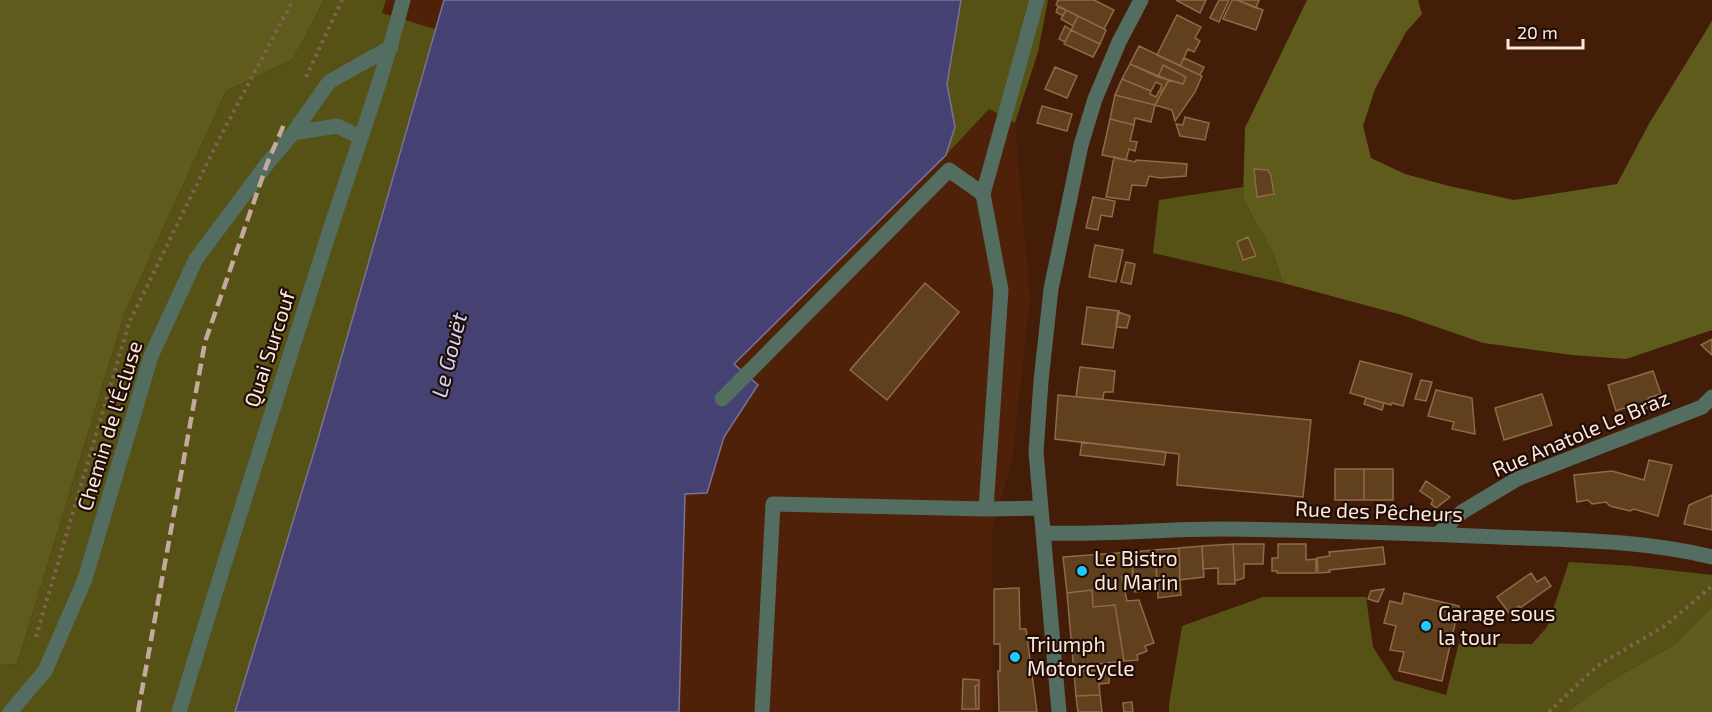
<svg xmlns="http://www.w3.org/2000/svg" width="1712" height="712" font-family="'Exo 2',sans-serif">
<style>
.built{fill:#4f2108}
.green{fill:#565115}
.forest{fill:#5f5b1d}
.water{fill:#454172;stroke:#7c7392;stroke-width:1.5}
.building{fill:#61401d;stroke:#8e6b48;stroke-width:1.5}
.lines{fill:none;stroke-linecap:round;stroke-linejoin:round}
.path{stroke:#826150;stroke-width:4;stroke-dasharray:3 4.5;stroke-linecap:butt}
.minor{stroke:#536d61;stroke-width:15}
.rail{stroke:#c4aa9d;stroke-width:4.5;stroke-dasharray:12 6;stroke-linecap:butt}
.poi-dot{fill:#1ec9fd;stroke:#1f0d06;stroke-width:2}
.labels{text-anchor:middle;stroke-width:4.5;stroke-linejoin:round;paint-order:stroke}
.street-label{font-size:21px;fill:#fde8de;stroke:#1f0d06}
.poi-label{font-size:21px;fill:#fde8de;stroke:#1f0d06;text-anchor:start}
.water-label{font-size:22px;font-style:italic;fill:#d2d2f3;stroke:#1f0d06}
</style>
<rect width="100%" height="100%" fill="#441d09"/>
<path class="built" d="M386,0H444L435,29L382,13Z
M989,109L1015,123L1030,298L1012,460L992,531L993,712H679L685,494L707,493L724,437L758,385L734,364L946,155Z"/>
<path class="green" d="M324,0H386L382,13L435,29L317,442L235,712H0V665L17,664L125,312L226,91L293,59Z
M961,0H1048L1038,52L1015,123L989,109L946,155L955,127L947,84Z
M1243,187V199L1274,255L1283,283L1153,253L1159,200Z
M1569,562L1633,566L1712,575V607L1675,644L1609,682L1567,712H1169V704L1182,626L1263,597H1366L1373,647L1394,680L1446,695L1459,643L1532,644L1547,627Z"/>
<path class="forest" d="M0,0H324L293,59L226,91L125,312L17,664L0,665Z
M1307,0H1418L1422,14L1406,32L1375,89L1363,126L1371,158L1405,174L1449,186L1514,200L1617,184L1650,122L1712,21V330L1626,359L1572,355L1483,343L1402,315L1283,283L1274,255L1243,199L1245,128Z
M1712,607V712H1567L1609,682L1675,644Z"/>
<path class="water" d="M444,0H961L947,84L955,127L946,155L734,364L758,385L724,437L707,493L685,494L679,712H235L317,442Z"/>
<path class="building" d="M1058,0H1094L1114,10L1104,29L1056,5Z
M1176,0H1206L1200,13Z
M1219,0H1229L1219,22L1210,18Z
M1232,0H1237L1263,10L1256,30L1223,19Z
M1237,0H1259L1256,8Z
M1058,7L1066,10L1063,16L1056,12Z
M1066,10L1078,16L1073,26L1061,19Z
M1177,15L1201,27L1195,38L1200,41L1194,52L1188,49L1180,66L1157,55Z
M1078,16L1106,30L1100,44L1071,30Z
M1065,26L1071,30L1065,42L1059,39Z
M1071,30L1100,44L1093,57L1064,44Z
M1139,46L1202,76L1195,92L1175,121L1172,110L1155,105L1169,80L1183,84L1186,77L1163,65L1158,77L1130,64Z
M1184,58L1204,67L1200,75L1180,66Z
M1130,64L1169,80L1163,90L1160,89L1162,85L1156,82L1151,91L1122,79Z
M1163,65L1186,77L1183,84L1158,77Z
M1055,67L1077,76L1067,98L1045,89Z
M1122,79L1151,91L1150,94L1156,97L1159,91L1162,92L1155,105L1115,95Z
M1115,95L1155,105L1151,122L1135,118L1134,125L1110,119Z
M1042,106L1072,114L1067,131L1037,123Z
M1185,117L1209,123L1205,140L1180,136L1176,124L1183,125Z
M1110,119L1134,125L1130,141L1137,142L1135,151L1129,149L1126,160L1102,155Z
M1114,157L1135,162L1136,160L1187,164L1186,176L1160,178L1149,176L1146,186L1132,185L1129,200L1106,197Z
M1254,169L1268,170L1271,176L1274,194L1257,197Z
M1093,197L1115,201L1112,217L1101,215L1098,230L1086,228Z
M1248,237L1256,256L1243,260L1237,242Z
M1095,245L1123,250L1116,282L1089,277Z
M1126,262L1135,264L1131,284L1121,282Z
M925,283L959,312L887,400L850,370Z
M1087,307L1119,311L1113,348L1082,344Z
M1118,312L1130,316L1127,328L1116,327Z
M1712,339V355L1701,345Z
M1360,361L1412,374L1403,406L1392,403L1391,405L1350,393Z
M1080,367L1115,371L1113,392H1104L1103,399L1076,397Z
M1653,371L1661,394L1648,398L1651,407L1629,414L1627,407L1616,411L1608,385Z
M1421,380L1432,382L1426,401L1415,399Z
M1436,390L1472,398L1475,434L1452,429L1454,422L1428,416Z
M1542,394L1552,425L1504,440L1495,408Z
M1058,395L1311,420L1303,497L1177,485L1179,454L1055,439Z
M1366,398L1384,403L1382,410L1364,404Z
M1082,442L1166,452L1164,465L1080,455Z
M1649,460L1672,465L1658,516L1634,509L1630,511L1610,506L1606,502L1592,504L1588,500L1577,502L1574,475L1612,471L1644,480Z
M1335,469H1364V500H1335Z
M1364,469H1393V500H1364Z
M1426,481L1450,497L1436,508L1431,504L1433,500L1420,491Z
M1712,495V530L1684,524L1689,505Z
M1233,544H1264L1263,564H1244V578L1235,581Z
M1233,544L1235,584H1218V568L1203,569L1202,546Z
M1278,544H1306V560L1316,559V573H1277V571H1272V558H1278Z
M1202,546L1204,577L1180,580L1179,548Z
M1383,547L1385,564L1329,570L1330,572L1318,573L1317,558L1330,556L1329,552Z
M1179,548L1180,580L1157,582L1155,550Z
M1155,550L1157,584L1143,585V591L1135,592L1131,552Z
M1131,552L1133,576L1122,577L1127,601L1139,600L1154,643L1145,646L1147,651L1137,655L1138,660L1124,661L1115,605L1093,607L1092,590L1067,593L1063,557Z
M1531,573L1537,582L1545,577L1551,586L1520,608L1519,606L1509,613L1497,597Z
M1180,580L1181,595L1158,598L1157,582Z
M1019,588L1020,629H1026L1037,712H999L998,671H1000V644H994V589Z
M1384,589L1378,602L1368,599L1371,591Z
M1092,590L1093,607L1115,605L1124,661L1098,664V670L1074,672L1067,593Z
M1404,593L1459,606L1442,681L1399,671L1404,652L1390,650L1396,626L1384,623L1390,601L1402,604Z
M1098,670L1099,674L1109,673V683L1099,684L1100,695L1076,696L1074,672Z
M963,679L979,680V685L975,686L976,709H962Z
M979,685V709H976L975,686Z
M1100,695L1102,712H1078L1076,696Z
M1132,702L1133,712H1124L1123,703Z"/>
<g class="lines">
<path class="path" d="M306,77L342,0
M36,637L129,323L218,141L293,0
M1549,712L1597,666L1666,625L1712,586"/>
<path class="minor" d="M293,133L329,82L391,47
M722,399L949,170L983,194
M986,509L1001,290L983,194L1037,0
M1044,533C1103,535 1162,529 1221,529C1314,530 1407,533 1499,537C1570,540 1643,540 1712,557
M1438,534L1462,512L1517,479L1702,407L1712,397
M10,712L45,671L85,579L151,356L196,259L267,164L293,133L337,126L360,137
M179,712C227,551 279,390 330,230C355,153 383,78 403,0
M762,712L773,504L986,509L1041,508
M1059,712L1036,452L1041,381L1051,289L1081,145L1095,99L1119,42L1141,0"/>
<path class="rail" d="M138,712L205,342L267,164L285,122"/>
</g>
<g class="poi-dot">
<circle cx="1082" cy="571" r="6"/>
<circle cx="1426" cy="626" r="6"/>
<circle cx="1015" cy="657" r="6"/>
</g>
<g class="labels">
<g class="street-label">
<text transform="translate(270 349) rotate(-72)" y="7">Quai Surcouf</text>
<text transform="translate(110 426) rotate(-73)" y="7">Chemin de l'Écluse</text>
<text transform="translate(1581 434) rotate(-23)" y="7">Rue Anatole Le Braz</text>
<text transform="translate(1379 512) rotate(2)" y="7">Rue des Pêcheurs</text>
</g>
<g class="poi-label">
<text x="1094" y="566">Le Bistro<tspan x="1094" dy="24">du Marin</tspan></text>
<text x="1438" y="621">Garage sous<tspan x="1438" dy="24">la tour</tspan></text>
<text x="1027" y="652">Triumph<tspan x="1027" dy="24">Motorcycle</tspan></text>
</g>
<g class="water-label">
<text transform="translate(449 355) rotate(-76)" y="8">Le Gouët</text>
</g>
</g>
<path d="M1508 39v9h75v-9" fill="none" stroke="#fde8de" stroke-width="3"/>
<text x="1517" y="39" font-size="18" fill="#fde8de" stroke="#1f0d06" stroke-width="4.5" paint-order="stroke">20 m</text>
</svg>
